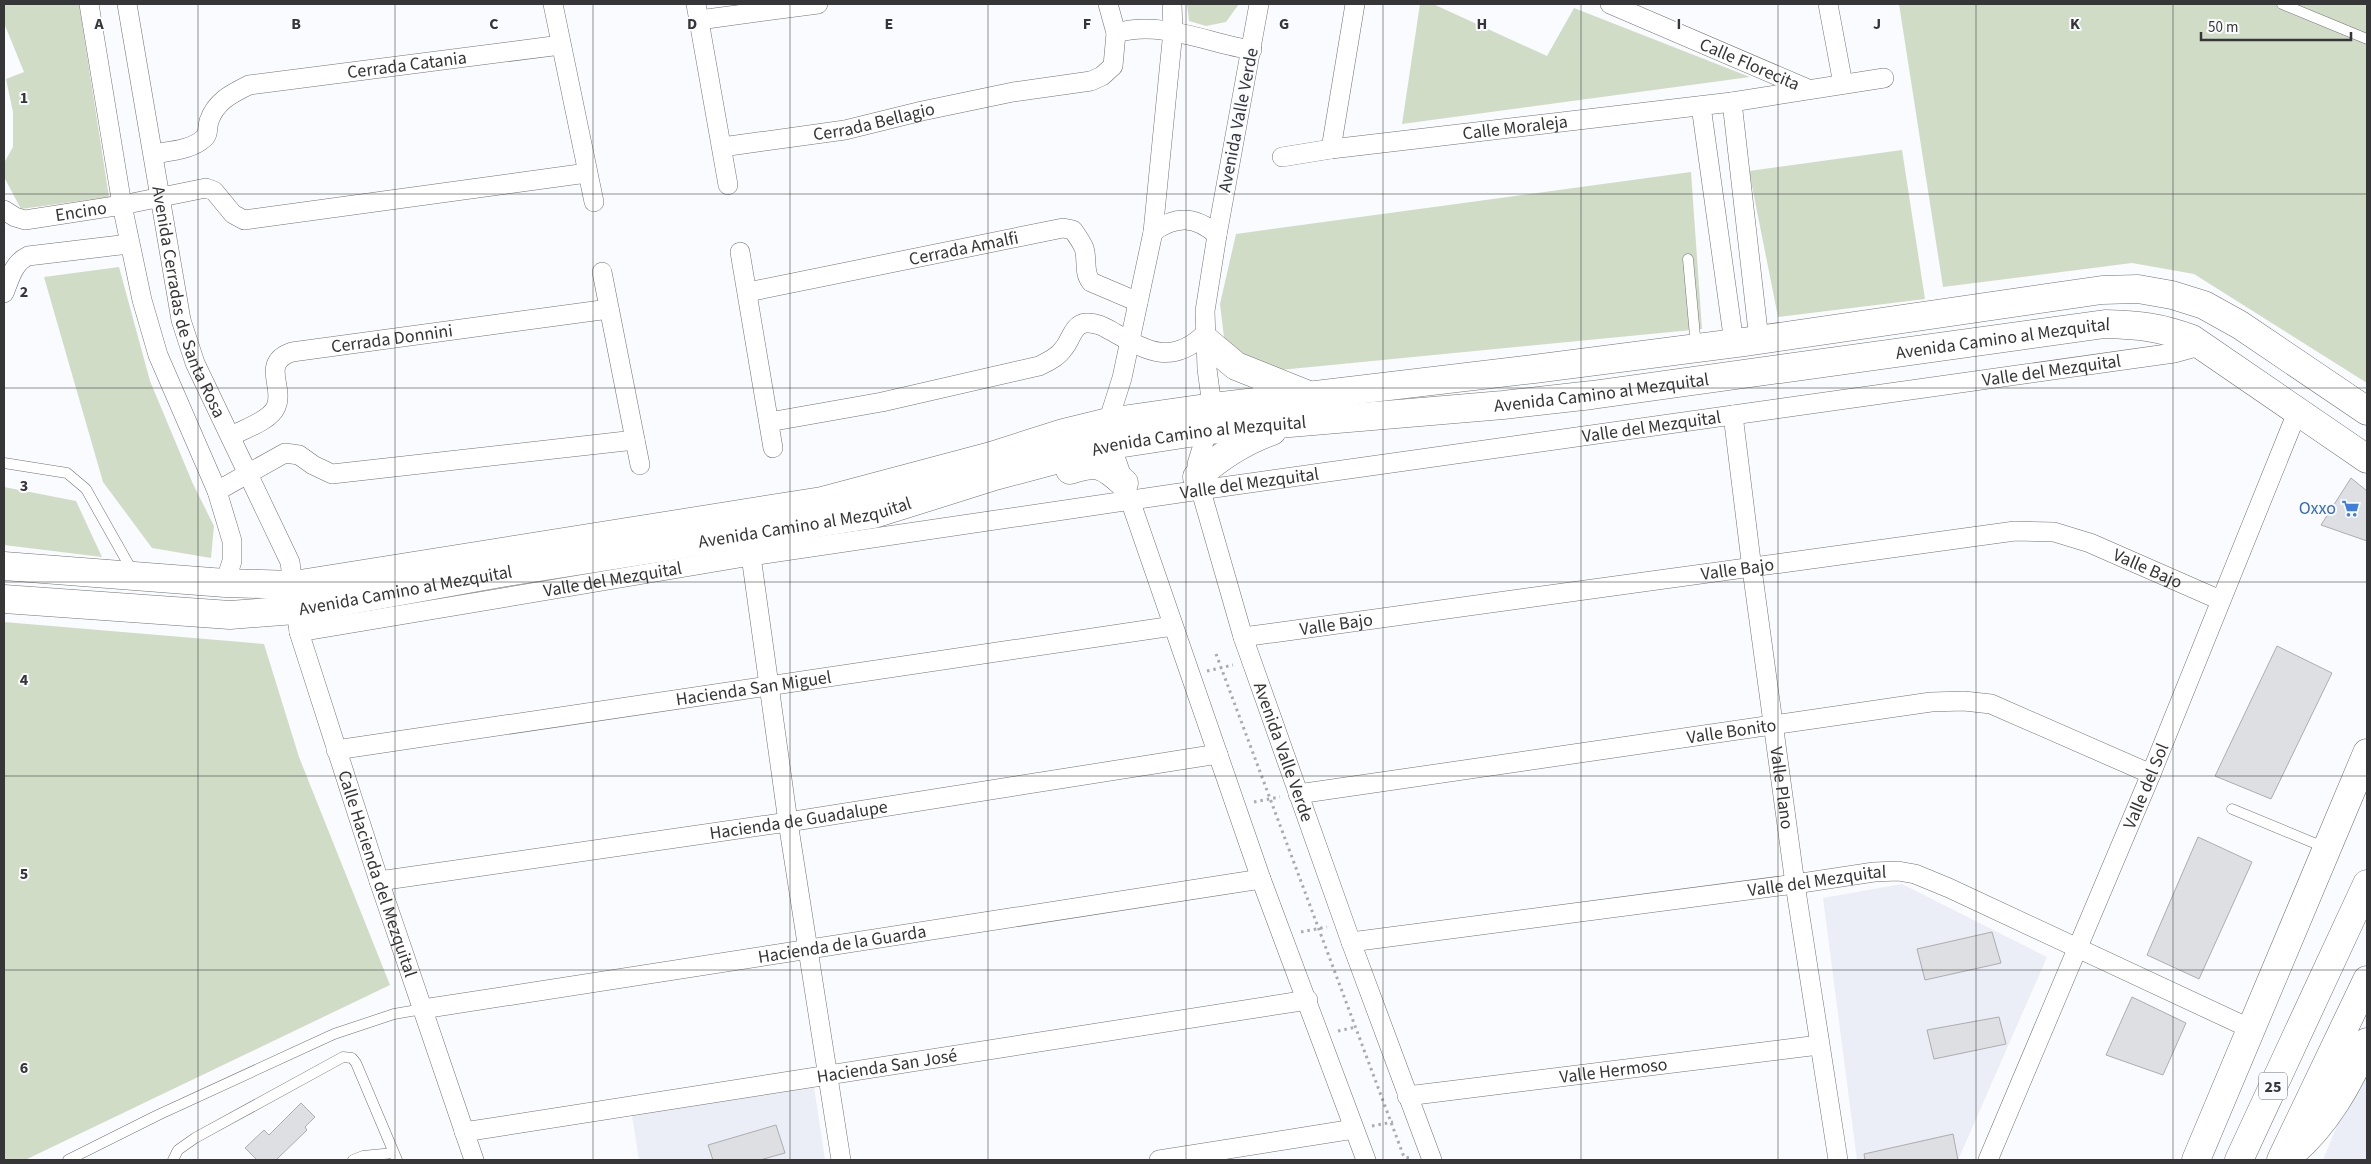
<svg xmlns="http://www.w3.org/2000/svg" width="2371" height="1164" font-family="'Source Sans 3',sans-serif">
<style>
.built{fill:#ebedf7}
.green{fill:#d1dcc7}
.building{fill:#dedfe2;stroke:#acadb0}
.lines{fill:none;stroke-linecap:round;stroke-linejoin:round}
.lane-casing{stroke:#727275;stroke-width:11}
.street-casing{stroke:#727275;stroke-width:20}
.secondary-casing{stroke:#727275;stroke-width:29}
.primary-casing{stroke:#727275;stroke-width:29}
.path{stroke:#ababae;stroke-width:3;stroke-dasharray:2.5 4;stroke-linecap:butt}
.lane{stroke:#fff;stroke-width:10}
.street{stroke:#fff;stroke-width:19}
.secondary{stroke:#fff;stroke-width:28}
.primary{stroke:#fff;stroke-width:28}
.grid{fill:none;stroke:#363638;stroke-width:1;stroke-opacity:0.55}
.labels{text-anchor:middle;stroke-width:4;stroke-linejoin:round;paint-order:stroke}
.shield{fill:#fafbfe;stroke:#717173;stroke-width:1}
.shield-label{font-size:16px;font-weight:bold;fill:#363638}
.street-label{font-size:18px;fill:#363638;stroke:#fafbfe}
.shop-label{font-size:18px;fill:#366cbe;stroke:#fafbfe;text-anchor:end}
.grid-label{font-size:16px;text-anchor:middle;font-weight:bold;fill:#363638;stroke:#fafbfe;stroke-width:4;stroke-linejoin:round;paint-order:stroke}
</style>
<rect width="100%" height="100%" fill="#fafbfe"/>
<path class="built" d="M1902,884L2047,957L1958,1160H1857L1823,898Z
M2367,1053V1160H2323Z
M814,1087L825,1160H639L632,1115Z"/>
<path class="green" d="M4,4H79L109,197L21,209L4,177V163L13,147V112L6,79L24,72L4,23Z
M1187,4H1239L1226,22L1206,26L1189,21Z
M1420,4H1433L1547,56L1574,8L1750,77L1402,124Z
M1899,4H2367V383L2194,274L2132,263L1943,287Z
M1902,150L1925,299L1778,317L1749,171Z
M1691,172L1702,329L1270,371L1226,354L1220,304L1236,234Z
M119,267L150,381L193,484L214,526L211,558L152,548L103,482L44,277Z
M4,487L76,501L102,557L4,545Z
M4,622L264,644L299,757L390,985L25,1160H4Z"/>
<path class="building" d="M2351,478L2367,491V541L2321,525Z
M2277,646L2332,673L2271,799L2215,776Z
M2198,837L2252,862L2199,979L2147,955Z
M1992,932L2001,963L1925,980L1917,949Z
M2132,997L2186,1023L2163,1075L2106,1055Z
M1999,1017L2006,1044L1934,1059L1927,1030Z
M301,1103L315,1117L305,1127L307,1130L276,1160H257L245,1148L264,1130L269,1135Z
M776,1125L785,1153L760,1160H713L708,1145Z
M1953,1134L1958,1160H1865L1864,1154Z"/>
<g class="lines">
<defs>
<path id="lane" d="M2282,4L2367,39
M1688,259L1696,347
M4,463L67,473L86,489L134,574
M2232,809L2326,848
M68,1160L158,1115L334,1034L394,1014L423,1009
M173,1160L178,1150L195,1138L343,1057L352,1058L356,1063L394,1153
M353,1160L363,1156L394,1153L397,1160"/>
<g id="street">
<path d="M89,4L122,205L142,300L158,355L217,491L232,541V561L225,583"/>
<path id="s1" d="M127,4L181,320L195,363L290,562L299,632L379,881L474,1160"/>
<path d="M553,4L594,202"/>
<path d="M696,4L728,185"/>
<path d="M1172,4L1173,31L1153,232L1122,378L1108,422L1111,445L1261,879L1366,1160"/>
<path id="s2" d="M1259,4L1217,235L1205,311L1207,369L1213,413L1197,464V477L1243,637L1351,942L1432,1160"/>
<path id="s3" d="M1610,4L1808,89"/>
<path d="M1828,4L1843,84"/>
<path d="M699,20L818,4"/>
<path d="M1116,33C1162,20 1207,43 1252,50"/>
<path d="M1732,102L1759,340"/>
<path d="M1701,106L1734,343"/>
<path id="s4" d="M722,147L845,130L922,111L1013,92L1091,81L1102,76L1113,66L1116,33L1108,4"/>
<path d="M1331,149L1355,4"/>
<path id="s5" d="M154,154C169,151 191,150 203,139C209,135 207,128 209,121C216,101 231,94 249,85L561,45"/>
<path id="s6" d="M1282,157L1331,149L1732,102L1884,78"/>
<path id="s7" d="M4,210L15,217L25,220L122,205L206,188L214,191L233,214L244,220L587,173"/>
<path d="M1153,232C1176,215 1196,216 1217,235"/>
<path d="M740,252L773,448"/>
<path d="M602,272L640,465"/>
<path id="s8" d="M748,292L1063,228L1073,230C1077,236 1081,241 1084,248C1088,260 1083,272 1091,282L1138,302"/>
<path d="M4,293C10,279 13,263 28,256L129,244"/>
<path id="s9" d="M1733,415L1752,569L1795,884L1838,1160"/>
<path d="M769,422L882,402L1039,366C1049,361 1058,357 1064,348C1071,340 1073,324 1086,323C1097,322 1106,328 1115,333C1149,352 1172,365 1205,334"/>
<path id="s10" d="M231,436C244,429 270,421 276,407C285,387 260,363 292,352L609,309"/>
<path d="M217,491L285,453L299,455L313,465L332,474L635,440"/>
<path d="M751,556L788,822L841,1160"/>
<path id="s11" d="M299,632L751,556L1200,490L2174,353L2203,345"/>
<path id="s12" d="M1243,637L2015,531L2054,532L2090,543L2220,600"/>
<path id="s13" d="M336,750L1173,626"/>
<path id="s14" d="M1298,794L1931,702L1964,701L1991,704L2151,774"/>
<path id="s15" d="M379,881L788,822L1218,754"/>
<path id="s16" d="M1351,942L1795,884L1874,872L1898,871L1915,874L1949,888L2251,1029"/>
<path id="s17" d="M423,1009L1261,879"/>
<path id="s18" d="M1407,1096L1819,1045"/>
<path id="s19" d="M464,1132L1308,1000"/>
<path d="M1159,1160L1354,1129"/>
<path id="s20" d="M1988,1160L2151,774L2298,410"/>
</g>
<g id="secondary">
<path d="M1205,340L1236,366L1306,394"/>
<path d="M1070,470C1097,461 1103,464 1124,483"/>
<path d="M1197,477C1219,457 1244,441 1272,431"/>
<path d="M4,566L225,583L294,585L822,501L991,456L1063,433L1108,422L1213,407L1534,369L1744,342L2102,290L2138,289L2172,295L2204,305L2240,325L2367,411"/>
<path id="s21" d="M4,599L230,615L295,610L501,573L874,514L995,476L1111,445L1209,430L1503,405L1592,395L2105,324C2140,325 2159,327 2192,339L2367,459"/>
</g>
<path id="primary" d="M2291,1154C2326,1125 2349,1083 2367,1042
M2196,1160L2367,753
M2239,1160L2367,884
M2281,1160L2367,980"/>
</defs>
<use href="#lane" class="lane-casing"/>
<use href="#street" class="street-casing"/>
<use href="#secondary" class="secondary-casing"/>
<use href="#primary" class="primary-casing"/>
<path class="path" d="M1216,654L1404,1157L1410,1158
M1207,671L1233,665
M1254,802L1280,797
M1301,932L1327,927
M1338,1031L1356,1027
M1372,1126L1393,1122"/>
<use href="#lane" class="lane"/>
<use href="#street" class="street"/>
<use href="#secondary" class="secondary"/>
<use href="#primary" class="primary"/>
</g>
<path class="grid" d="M198,4V1160M395,4V1160M593,4V1160M790,4V1160M988,4V1160M1186,4V1160M1383,4V1160M1581,4V1160M1778,4V1160M1976,4V1160M2173,4V1160M4,194H2367M4,388H2367M4,582H2367M4,776H2367M4,970H2367"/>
<defs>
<symbol id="supermarket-bare" viewBox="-9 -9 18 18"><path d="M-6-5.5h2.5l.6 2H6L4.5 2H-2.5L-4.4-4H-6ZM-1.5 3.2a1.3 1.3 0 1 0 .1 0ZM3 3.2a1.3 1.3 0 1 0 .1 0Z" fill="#3f7fe0" stroke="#fafbfe" stroke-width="2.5" paint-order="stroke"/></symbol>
</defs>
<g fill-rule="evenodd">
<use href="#supermarket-bare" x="2338" y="496" width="25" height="25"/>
</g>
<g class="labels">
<rect class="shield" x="2259" y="1072.5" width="28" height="27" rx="4"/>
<g class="shield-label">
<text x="2273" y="1092">25</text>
</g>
<g class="street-label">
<text dy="6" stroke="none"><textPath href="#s3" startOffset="152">Calle Florecita</textPath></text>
<text dy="6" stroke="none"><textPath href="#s5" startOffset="286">Cerrada Catania</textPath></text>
<text transform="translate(1238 120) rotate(-79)" y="6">Avenida Valle Verde</text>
<text dy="6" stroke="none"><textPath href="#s4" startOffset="154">Cerrada Bellagio</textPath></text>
<text dy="6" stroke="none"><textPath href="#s6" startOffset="235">Calle Moraleja</textPath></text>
<text dy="6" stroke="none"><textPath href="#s7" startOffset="80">Encino</textPath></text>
<text dy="6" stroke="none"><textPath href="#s8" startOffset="220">Cerrada Amalfi</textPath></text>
<text dy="6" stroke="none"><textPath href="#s1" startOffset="305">Avenida Cerradas de Santa Rosa</textPath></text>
<text dy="6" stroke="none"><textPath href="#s10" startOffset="219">Cerrada Donnini</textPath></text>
<text dy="6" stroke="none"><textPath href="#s21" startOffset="2024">Avenida Camino al Mezquital</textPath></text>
<text dy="6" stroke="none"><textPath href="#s11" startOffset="1772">Valle del Mezquital</textPath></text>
<text dy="6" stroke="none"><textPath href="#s21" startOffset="1619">Avenida Camino al Mezquital</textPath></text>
<text dy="6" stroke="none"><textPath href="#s11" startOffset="1368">Valle del Mezquital</textPath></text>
<text dy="6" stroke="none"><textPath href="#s21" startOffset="1214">Avenida Camino al Mezquital</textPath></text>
<text dy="6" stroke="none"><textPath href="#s11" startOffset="962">Valle del Mezquital</textPath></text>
<text dy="6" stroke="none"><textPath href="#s21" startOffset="809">Avenida Camino al Mezquital</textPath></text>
<text dy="6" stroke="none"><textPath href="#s12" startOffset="919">Valle Bajo</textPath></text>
<text dy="6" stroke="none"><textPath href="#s12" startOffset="499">Valle Bajo</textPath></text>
<text dy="6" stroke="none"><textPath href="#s11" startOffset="318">Valle del Mezquital</textPath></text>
<text dy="6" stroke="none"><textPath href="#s21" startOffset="404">Avenida Camino al Mezquital</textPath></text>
<text dy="6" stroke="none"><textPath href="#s12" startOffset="94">Valle Bajo</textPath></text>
<text dy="6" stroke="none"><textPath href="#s13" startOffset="422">Hacienda San Miguel</textPath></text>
<text dy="6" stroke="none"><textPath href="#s14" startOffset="438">Valle Bonito</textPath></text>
<text dy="6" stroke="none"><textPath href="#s2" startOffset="769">Avenida Valle Verde</textPath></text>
<text dy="6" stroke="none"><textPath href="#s20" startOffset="406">Valle del Sol</textPath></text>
<text dy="6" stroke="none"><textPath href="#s9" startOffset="376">Valle Plano</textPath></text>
<text dy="6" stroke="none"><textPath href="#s15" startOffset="424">Hacienda de Guadalupe</textPath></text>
<text dy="6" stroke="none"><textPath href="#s1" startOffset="911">Calle Hacienda del Mezquital</textPath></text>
<text dy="6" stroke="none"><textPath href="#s16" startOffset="470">Valle del Mezquital</textPath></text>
<text dy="6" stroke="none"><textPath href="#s17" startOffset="424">Hacienda de la Guarda</textPath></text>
<text dy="6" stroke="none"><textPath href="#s19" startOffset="428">Hacienda San José</textPath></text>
<text dy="6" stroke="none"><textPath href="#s18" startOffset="208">Valle Hermoso</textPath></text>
</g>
<g class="shop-label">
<text x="2336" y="514">Oxxo</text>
</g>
</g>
<g class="grid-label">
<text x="99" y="29">A</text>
<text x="296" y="29">B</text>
<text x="494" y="29">C</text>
<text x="692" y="29">D</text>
<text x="889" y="29">E</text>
<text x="1087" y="29">F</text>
<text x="1284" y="29">G</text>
<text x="1482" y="29">H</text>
<text x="1679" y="29">I</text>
<text x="1877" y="29">J</text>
<text x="2075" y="29">K</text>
<text x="24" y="103">1</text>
<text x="24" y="297">2</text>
<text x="24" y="491">3</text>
<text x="24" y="685">4</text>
<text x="24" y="879">5</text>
<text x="24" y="1073">6</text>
</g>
<rect width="2371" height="1164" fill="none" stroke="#363638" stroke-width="10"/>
<path d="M2201 32v8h150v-8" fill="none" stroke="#363638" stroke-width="2.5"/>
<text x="2208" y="32" font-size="15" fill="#363638" stroke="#fafbfe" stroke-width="4" paint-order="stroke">50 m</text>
</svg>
